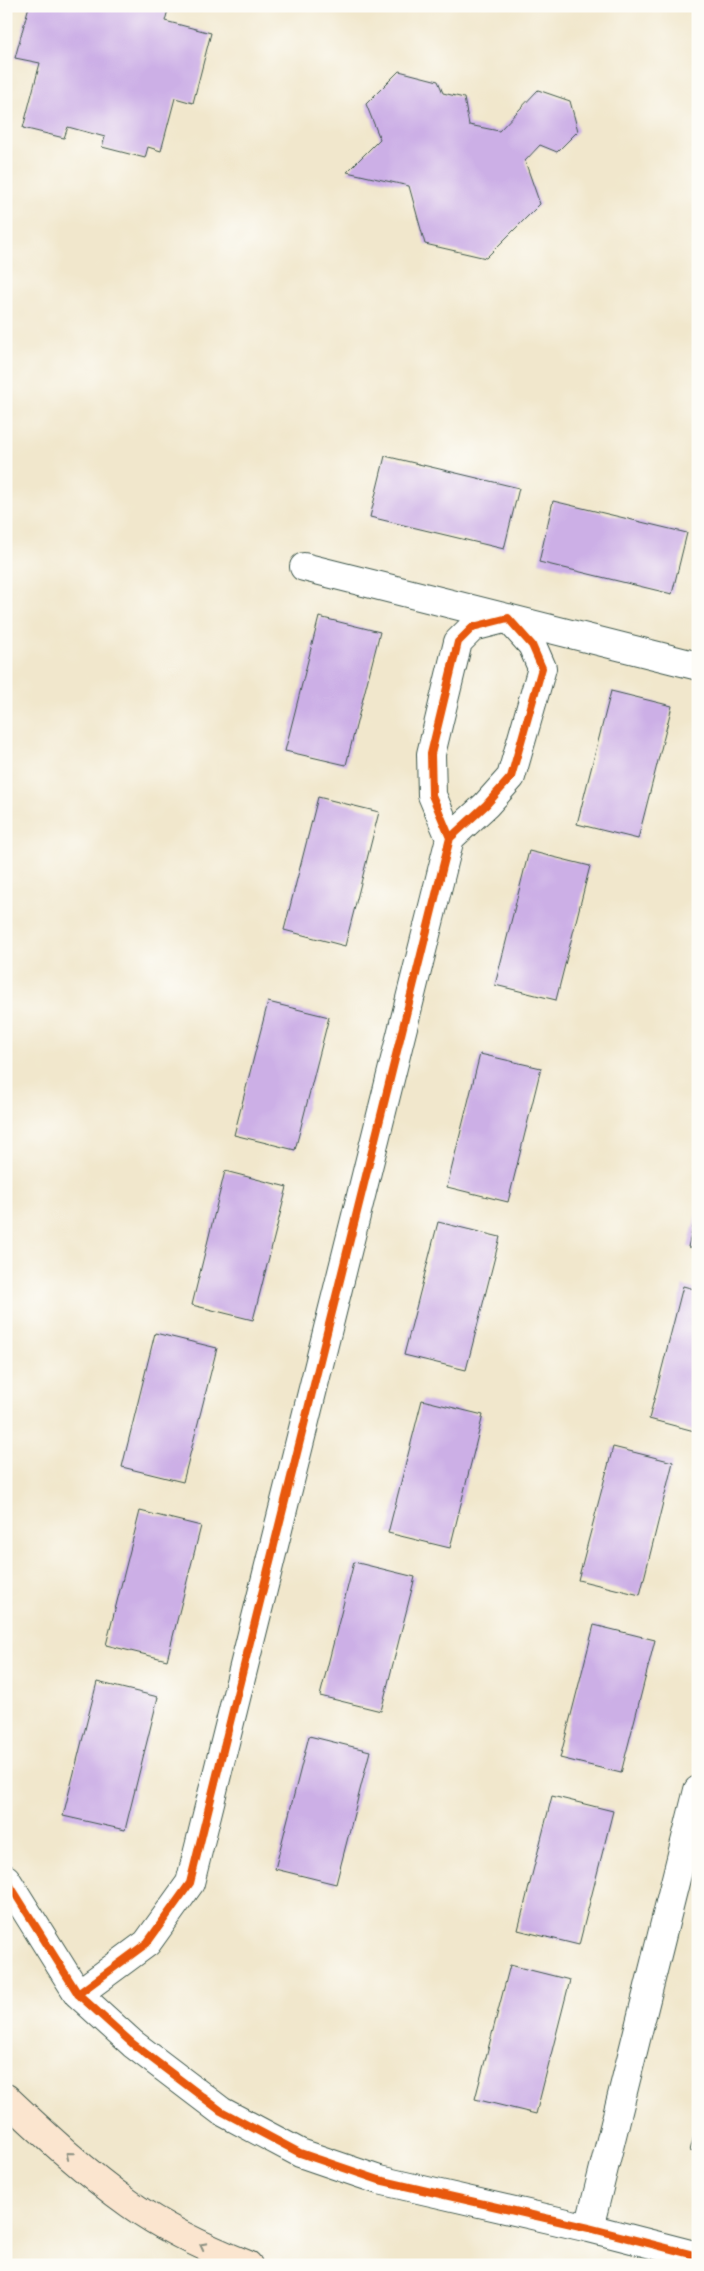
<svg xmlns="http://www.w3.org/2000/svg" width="704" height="2271" font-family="Mynerve,sans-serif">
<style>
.building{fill:#ccafe6}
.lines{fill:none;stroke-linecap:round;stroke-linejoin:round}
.minor-casing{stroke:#3e564b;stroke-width:30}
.secondary-casing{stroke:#3e564b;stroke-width:30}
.minor{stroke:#fff;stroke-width:28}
.secondary{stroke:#fbe5cf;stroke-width:28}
.cycleway-casing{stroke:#fdfcf7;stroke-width:11}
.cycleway{stroke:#e8590c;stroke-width:8}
.oneway{stroke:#8d9182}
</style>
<rect width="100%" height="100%" fill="#fdfcf7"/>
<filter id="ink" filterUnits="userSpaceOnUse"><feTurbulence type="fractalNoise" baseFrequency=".02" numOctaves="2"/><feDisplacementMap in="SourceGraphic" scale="10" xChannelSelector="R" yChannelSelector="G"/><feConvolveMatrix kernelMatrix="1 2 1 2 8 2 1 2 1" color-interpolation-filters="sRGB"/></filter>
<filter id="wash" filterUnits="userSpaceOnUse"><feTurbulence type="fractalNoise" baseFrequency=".0096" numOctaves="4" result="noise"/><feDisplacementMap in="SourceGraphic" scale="20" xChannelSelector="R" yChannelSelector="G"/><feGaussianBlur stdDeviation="1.12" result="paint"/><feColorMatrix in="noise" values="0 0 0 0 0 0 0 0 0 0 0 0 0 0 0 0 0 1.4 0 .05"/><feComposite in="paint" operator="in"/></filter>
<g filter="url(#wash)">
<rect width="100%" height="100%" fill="#f1e7cc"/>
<g id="blocks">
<path class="building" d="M29,6H169L165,21L211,33L193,103L175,98L161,151L148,147L145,158L102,147L105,137L68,127L64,138L23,128L40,63L15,58Z
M399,71L438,81L443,93L464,98L469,125L499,131L538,90L570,101L578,131L557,152L540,145L525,161L540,204L486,258L425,244L409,186L347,172L380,139L366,104Z
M385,456L519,488L504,549L370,517Z
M553,501L687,533L672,594L539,562Z
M319,617L380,632L346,765L285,751Z
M611,691L672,706L638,839L577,824Z
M318,797L379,812L345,946L284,930Z
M529,851L590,866L556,1000L495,985Z
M268,1002L329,1017L295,1150L234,1135Z
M480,1054L541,1068L508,1202L447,1187Z
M225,1171L287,1187L253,1320L192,1305Z
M697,1211H698V1249L688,1247Z
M438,1222L500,1237L466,1370L404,1355Z
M683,1286L698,1290V1432L649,1419Z
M155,1333L217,1348L183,1482L122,1467Z
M422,1400L483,1415L450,1548L388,1533Z
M613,1447L673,1462L640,1595L578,1580Z
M140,1511L201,1526L167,1660L106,1645Z
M354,1562L415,1577L381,1711L320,1696Z
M594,1625L655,1640L621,1773L560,1758Z
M97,1682L158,1697L125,1830L63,1816Z
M309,1736L370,1751L336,1884L275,1869Z
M552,1796L613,1811L579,1945L518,1930Z
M510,1965L570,1980L536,2114L475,2099Z
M697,2123H698V2153L690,2151Z"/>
</g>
</g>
<g filter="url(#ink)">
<use href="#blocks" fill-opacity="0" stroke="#3e564b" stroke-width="1"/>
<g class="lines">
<defs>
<path id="minor" d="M304,567L698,666
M6,1879L78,1994L133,2044L221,2111L300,2153L379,2180L589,2228L698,2256
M78,1994L147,1943L190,1883L450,838L486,805L511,777L542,668L532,645L508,618L473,627L458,642L431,754L432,795L450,838
M589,2228L698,1790"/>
<path id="secondary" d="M6,2098C45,2135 86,2173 130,2204C166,2230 208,2249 248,2265"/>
</defs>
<use href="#minor" class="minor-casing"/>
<use href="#secondary" class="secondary-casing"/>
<use href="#minor" class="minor"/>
<use href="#secondary" class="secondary"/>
<defs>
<path id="cycleway" d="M6,1879L78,1994L133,2044L221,2111L300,2153L379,2180L589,2228L698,2256
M78,1994L147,1943L190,1883L450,838L486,805L511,777L542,668L532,645L508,618L473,627L458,642L431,754L432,795L450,838"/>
</defs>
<use href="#cycleway" class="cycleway-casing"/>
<use href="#cycleway" class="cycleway"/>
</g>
<defs><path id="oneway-chevron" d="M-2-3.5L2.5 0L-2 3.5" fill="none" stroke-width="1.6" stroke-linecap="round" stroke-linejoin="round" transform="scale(1.25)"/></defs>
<g class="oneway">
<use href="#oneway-chevron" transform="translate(69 2155) rotate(-141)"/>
<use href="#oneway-chevron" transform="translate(203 2246) rotate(-153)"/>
</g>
</g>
<rect width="704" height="2271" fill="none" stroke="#fdfcf7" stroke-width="25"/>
</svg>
